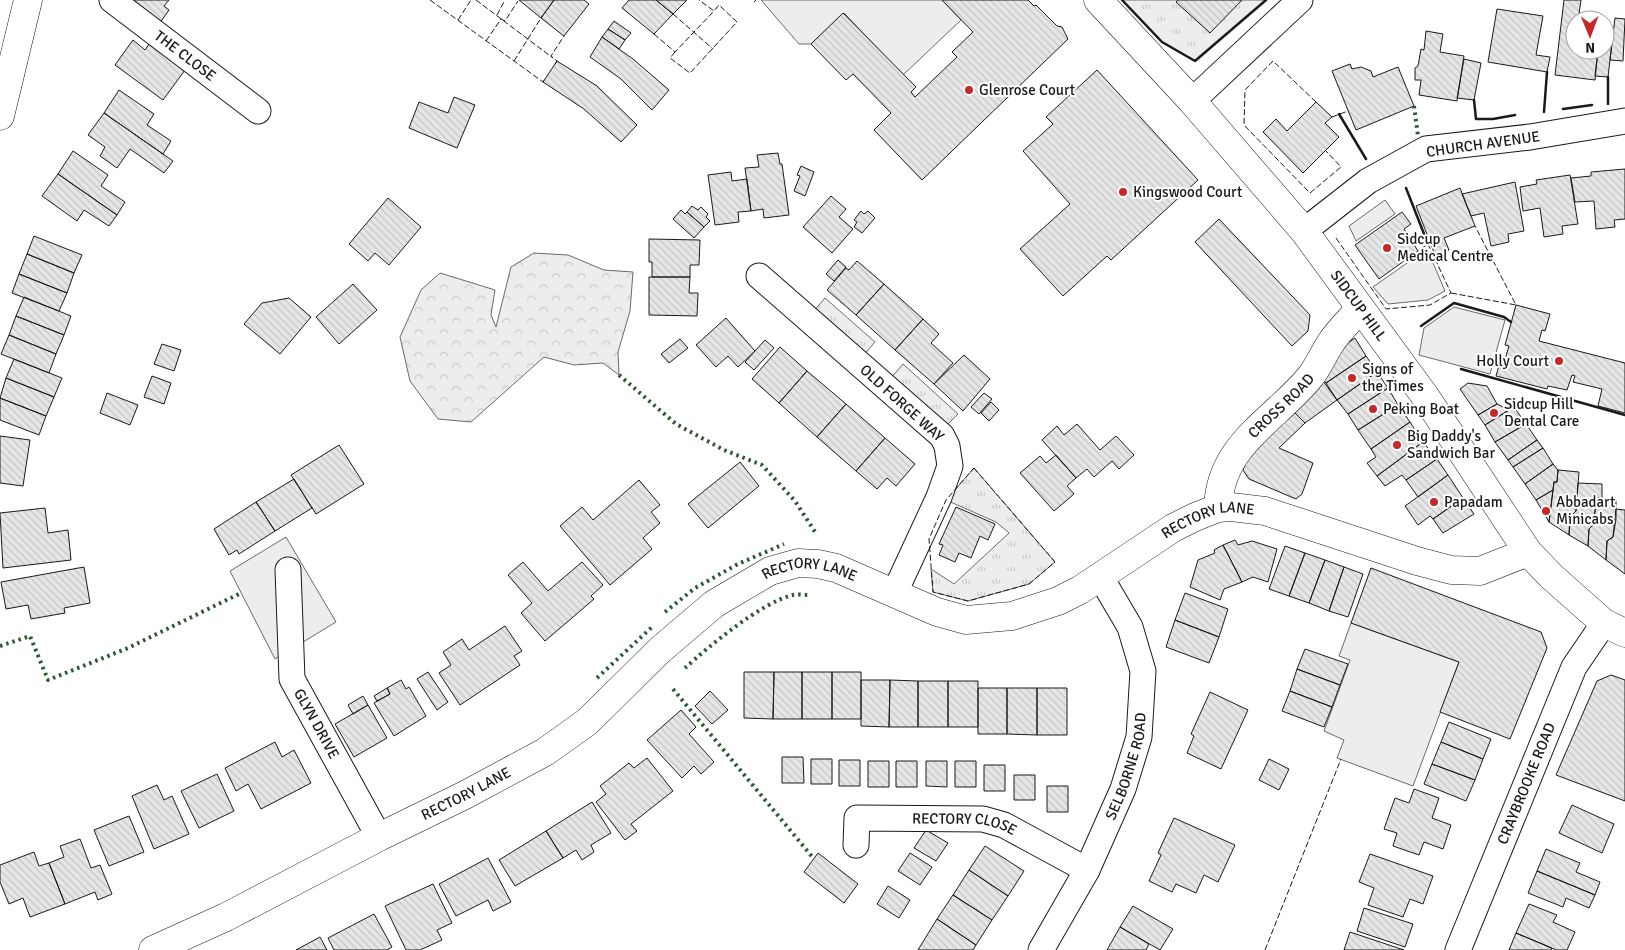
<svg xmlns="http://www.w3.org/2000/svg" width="1625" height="950" font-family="Signika,sans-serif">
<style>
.grass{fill:url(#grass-tufts);stroke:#6a6a6a}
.forest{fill:url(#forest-crowns);stroke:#6a6a6a}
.built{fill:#ededed;stroke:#6a6a6a}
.building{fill:url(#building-back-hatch);stroke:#1a1a1a}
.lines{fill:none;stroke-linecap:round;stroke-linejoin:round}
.minor-casing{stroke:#1a1a1a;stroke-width:27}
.tertiary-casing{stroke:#1a1a1a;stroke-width:29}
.primary-casing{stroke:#1a1a1a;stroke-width:29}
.minor{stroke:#fff;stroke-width:25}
.tertiary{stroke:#fff;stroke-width:28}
.primary{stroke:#fff;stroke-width:28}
.hedge{stroke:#2b5a34;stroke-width:4;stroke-dasharray:2.5 4;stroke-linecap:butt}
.fence{stroke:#1a1a1a;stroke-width:1;stroke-dasharray:6 2.5;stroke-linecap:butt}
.wall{stroke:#1a1a1a;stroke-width:2.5}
.poi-dot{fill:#c62828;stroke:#fff;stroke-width:2}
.labels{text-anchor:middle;stroke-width:4;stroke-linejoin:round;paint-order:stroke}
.street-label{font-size:15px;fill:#1a1a1a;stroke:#fff}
.poi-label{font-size:15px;fill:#1a1a1a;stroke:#fff;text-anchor:start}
</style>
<defs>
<pattern id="grass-tufts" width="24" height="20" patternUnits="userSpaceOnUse" patternTransform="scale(1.25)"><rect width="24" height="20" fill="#ededed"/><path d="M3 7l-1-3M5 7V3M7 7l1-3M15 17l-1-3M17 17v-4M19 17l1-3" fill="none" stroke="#cbcbcb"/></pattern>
<pattern id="forest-crowns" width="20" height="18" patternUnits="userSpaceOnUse" patternTransform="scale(1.25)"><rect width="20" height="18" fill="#ededed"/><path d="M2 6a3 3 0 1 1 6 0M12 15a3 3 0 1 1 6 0" fill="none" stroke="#cbcbcb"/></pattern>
<pattern id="building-back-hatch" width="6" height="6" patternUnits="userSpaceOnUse" patternTransform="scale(1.25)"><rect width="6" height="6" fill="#e6e6e6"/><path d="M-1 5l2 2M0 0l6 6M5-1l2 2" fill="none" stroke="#c5c5c5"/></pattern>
</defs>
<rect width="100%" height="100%" fill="#fff"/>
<path class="grass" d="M1122,0H1266L1195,61L1162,42Z
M825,298L875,342L863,356L813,312Z
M903,364L958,414L945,427L891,378Z
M974,468L1055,562L1029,584L968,601L933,592L931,569L954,584L1009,533L996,522L946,500Z"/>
<path class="forest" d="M534,253L568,255L604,270L633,272L630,311L618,352L619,375L603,363L574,365L544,357L471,422L438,419L410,381L400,337L421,290L440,273L495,290L491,315L496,327L511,267Z"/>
<path class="built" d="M761,0H942L961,20L903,75L844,13L811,44H799Z
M1385,200L1395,214L1356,241L1349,226Z
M1427,249L1445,291L1428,300L1388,304L1373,287Z
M1454,307L1505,320L1490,374L1419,355L1424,328Z
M286,537L336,622L275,659L230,571Z
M1351,623L1459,662L1413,786L1337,758L1344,740L1324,731L1350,660L1339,656Z"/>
<path class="building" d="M120,0H169L164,6L169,10L157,27Z
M519,0H554L541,18Z
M554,0H584L589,4L564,36L541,18Z
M629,0H656L673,14L654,34L622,8Z
M656,0H687L673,14Z
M942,0H1028L1034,6L1036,5L1057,26L1062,27L1068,39L922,180L874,130L891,113L853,74L846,80L811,44L843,13L916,87L911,92L915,97L957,57L952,52L973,32Z
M1178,0H1242L1210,33L1176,2Z
M1564,0H1581L1579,14L1602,17V20H1575V50H1598L1595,80L1555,75Z
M1497,9L1543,16L1536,55L1550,57L1547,72L1488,62Z
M1615,18L1625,19L1623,61L1610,60Z
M614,21L631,33L625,40L608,29Z
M608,29L625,40L619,49L602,37Z
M1426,31L1443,34L1440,52L1464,56L1457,101L1419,95L1421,80H1415V68L1418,66L1421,49L1424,50Z
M1605,33L1613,34L1608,77L1595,76L1598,50H1605Z
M602,37L633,59L669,90L652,110L621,79L590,57Z
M133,40L145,50L149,44L185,70L163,100L115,65Z
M1464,59L1481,63L1474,100L1457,98Z
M557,61L597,86L637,125L621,142L584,109L543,82Z
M1350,64L1352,69L1361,67L1371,71L1373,77L1398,67L1414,106L1356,130L1332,71Z
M1097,70L1198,180L1111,260L1107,256L1063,296L1020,249L1070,204L1023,151L1053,124L1046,117Z
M119,90L154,114L147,125L171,141L163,154L104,113Z
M454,97L475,105L457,148L409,128L419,102L448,113Z
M1316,102L1332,117L1325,123L1339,137L1303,173L1263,132L1276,119L1287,131Z
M104,113L173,161L164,173L130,149L117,168L100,156L105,147L88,135Z
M73,151L108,175L101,186L125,202L117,215L58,174Z
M778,153L780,164H782L789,215L764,218L763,209L751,211L745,168L759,167L757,155Z
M801,166L814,172L805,196L794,191L800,176L797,175Z
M1625,169V219L1614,220L1615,227L1596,229L1594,201L1575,202L1571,178L1591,176V172Z
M731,172L732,181L747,179L751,211L738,212L739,222L715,225L708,175Z
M58,174L117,215L109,226L84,210L77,221L42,196Z
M1570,175L1578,224L1562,226L1563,234L1544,237L1540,208L1523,211L1520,187L1537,184L1536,180Z
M1515,182L1524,231L1508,234L1509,242L1491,246L1484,213L1471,216L1462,194Z
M1460,188L1475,226L1444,238L1449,250L1435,255L1416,206Z
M831,196L846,209L839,217L853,229L832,253L803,227Z
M388,198L421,227L389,265L375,253L368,261L349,244Z
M692,206L698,210L701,207L708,214L706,217L710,221L704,227L687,212Z
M681,210L685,214L687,212L704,227L694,238L673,219Z
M861,211L864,214L868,211L875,218L862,233L854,227L857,222L854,220Z
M1402,212L1411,224L1404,229L1418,251L1379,279L1355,245Z
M1219,219L1310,315L1308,331L1292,346L1195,242Z
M34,236L82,255L74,273L27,254Z
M649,239L700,240L699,265H690V277H652V262H649Z
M27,254L74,273L67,293L19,274Z
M838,260L846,267L834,281L826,274Z
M857,261L884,284L856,315L827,290L846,268L849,270Z
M19,274L67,293L59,311L12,293Z
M649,277H690L689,293H698L697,316L649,315Z
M353,284L377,310L339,344L316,317Z
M884,284L923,319L895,350L856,315Z
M24,297L71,316L64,335L16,316Z
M289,298L311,317L280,354L244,324L262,303Z
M1516,305L1550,314L1545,331L1542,330L1539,341L1625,363V413L1598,406L1602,389L1573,382L1575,376L1572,375L1567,390L1548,386L1547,389L1496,376L1501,358L1505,359L1509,346L1505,345Z
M16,316L64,335L56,354L9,335Z
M726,318L755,351L738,367L728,356L716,367L696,345Z
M923,319L939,334L931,343L953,363L934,384L895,350Z
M9,335L56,354L49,373L1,354Z
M1355,338L1366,356L1326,383L1320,377L1334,353Z
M680,339L688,348L669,363L661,354Z
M765,340L774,348L754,370L745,362Z
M162,344L181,350L174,371L154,364Z
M780,347L807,371L779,403L752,379Z
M964,355L990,379L963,411L934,384Z
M1366,356L1377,372L1337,400L1326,383Z
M14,359L62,378L54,397L6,378Z
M807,371L846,404L817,437L779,403Z
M1377,372L1388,388L1348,414L1337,400Z
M152,376L171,383L164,404L144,397Z
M1320,377L1337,400L1305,423L1291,409Z
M6,378L54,397L46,416L0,398Z
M1468,383L1487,386L1497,404L1478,415L1460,389Z
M1388,388L1398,405L1358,430L1348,414Z
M107,393L138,405L130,425L100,413Z
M984,393L992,399L979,414L971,407Z
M0,398L46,416L39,435L0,420Z
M991,402L999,410L989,421L981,413Z
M846,404L885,438L856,471L817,437Z
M1497,404L1509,410L1485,425L1478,415Z
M1398,405L1410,422L1371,449L1358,430Z
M1514,407L1526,424L1495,442L1485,425Z
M1291,409L1305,423L1279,448L1313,463L1302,494L1296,499L1249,479L1243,470L1255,439Z
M1410,422L1423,442L1377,476L1367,463L1376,457L1371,449Z
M1077,424L1100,450L1116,436L1134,455L1119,469L1112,461L1094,477L1087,469L1076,478L1042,440L1057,426L1064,435Z
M1526,424L1537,440L1508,460L1495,442Z
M0,436L30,440L23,486L0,483Z
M885,438L915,464L896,486L887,478L877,489L856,471Z
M1537,440L1543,448L1513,467L1508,460Z
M1423,442L1437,459L1406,480L1402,475L1385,486L1377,476Z
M339,445L364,484L316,514L291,475Z
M1543,448L1553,464L1525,484L1513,467Z
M1056,455L1076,478L1067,486L1074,494L1054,511L1020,473L1040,456L1046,463Z
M1437,459L1448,475L1418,497L1406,480Z
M740,462L759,486L708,528L688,504Z
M1553,464L1558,470L1557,482H1554L1553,490L1536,500L1525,484Z
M1558,470L1579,472L1576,511L1570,517L1569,535L1549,522L1554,482H1557Z
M1448,475L1463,498L1433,519L1430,516L1418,525L1405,506Z
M294,479L312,508L275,531L256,502Z
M639,480L660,505L651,512L660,523L643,538L652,549L610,585L560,526L582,507L593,520Z
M1578,483L1602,484V498H1597L1593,525L1589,529L1588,546L1569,535L1570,517L1576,511Z
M1553,490L1549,522L1536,500Z
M1463,498L1474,514L1443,533L1433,519Z
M1597,498L1616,499V519L1613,537L1607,541L1606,560L1588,546L1589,529L1593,525Z
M256,502L275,531L239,554L237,550L229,555L214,529Z
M956,507L995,524L988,540L980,536L971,558L959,553L955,562L939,555L943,545L939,544Z
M45,508L48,533L68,530L71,560L3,568L0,513Z
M1616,509L1625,510V574L1606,560L1607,541L1613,537Z
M1235,540L1238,545L1252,541L1277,549L1268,582L1253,577L1242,582L1223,545Z
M1223,545L1242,582L1224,589L1220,600L1190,587L1198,560L1215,553L1214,550Z
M1285,546L1305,553L1289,596L1269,589Z
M1305,553L1325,560L1309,603L1289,596Z
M1325,560L1344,567L1329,611L1309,603Z
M523,562L548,591L582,562L603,585L591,596L594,599L545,641L521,613L532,603L508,575Z
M84,567L90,603L64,608L65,613L31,619L28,605L6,609L1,582Z
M1344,567L1363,574L1348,617L1329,611Z
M1371,568L1541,632L1547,648L1510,739L1440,712L1459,662L1351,623Z
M1185,593L1228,609L1219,637L1175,620Z
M1175,620L1219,637L1209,663L1166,647Z
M505,626L522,651L514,656L520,665L460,705L439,673L451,665L443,652L462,639L469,650Z
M1305,649L1348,664L1340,685L1297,669Z
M1297,669L1340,685L1332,707L1290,691Z
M428,672L448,702L437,710L417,679Z
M744,672H774L773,719L744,718Z
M774,672H802V719H773Z
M802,672H832V719H802Z
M832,672H861V719H832Z
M1611,675L1625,680V801L1556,775L1597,681Z
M401,680L406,689L409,687L426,716L394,736L374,703L390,694L387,688Z
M861,680H890L889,727L861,726Z
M890,680L918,681V727H889Z
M918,681H948V727H918Z
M948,681H978V727H948Z
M387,688L390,694L377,701L374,696Z
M978,688H1007V734H978Z
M1007,688H1037V735L1007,734Z
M1037,688H1067V735H1037Z
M710,691L728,710L712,724L695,706Z
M1290,691L1332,707L1324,727L1282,711Z
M1210,692L1248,710L1221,769L1187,753L1194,736L1191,734Z
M363,696L368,705L353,714L348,705Z
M368,705L387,738L354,757L335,724Z
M681,710L696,727L689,734L714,762L701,774L694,766L682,778L647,740Z
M1449,722L1491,739L1483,759L1441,742Z
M275,742L282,757L294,750L311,783L261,809L248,784L236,791L225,768Z
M1441,742L1483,759L1475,780L1432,764Z
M782,757H803L804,783H782Z
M647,758L673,791L631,824L637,831L625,840L596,802L606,794L600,786L629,763L634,768Z
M811,759H832V784H811Z
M1269,759L1289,769L1279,790L1259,780Z
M839,760H860V786H839Z
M868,761H889V787H868Z
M896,761H917V787H896Z
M926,761H947V787L926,786Z
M955,761H976V787H955Z
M1432,764L1475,780L1466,801L1424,784Z
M984,765H1005V791H984Z
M217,774L234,811L199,828L181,791Z
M1014,775H1035V800H1014Z
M157,785L164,800L172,796L189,834L154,849L132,796Z
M1047,786H1068V812H1047Z
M1414,789L1439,798L1432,818L1451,825L1443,849L1424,842L1419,855L1393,846L1397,833L1384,829L1395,798L1409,803Z
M592,802L611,833L591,845L594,852L582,860L576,850L563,858L546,831Z
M1572,805L1614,824L1602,853L1559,833Z
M129,816L144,852L109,866L94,830Z
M1174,818L1235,845L1218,882L1204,875L1196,893L1176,884L1172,892L1149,881L1161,855L1158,853Z
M926,830L948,843L936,861L914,848Z
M546,831L563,858L515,886L499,860Z
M80,839L91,868L100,865L112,894L98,900L95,892L65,904L49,863L64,857L60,846Z
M985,846L1024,871L1008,896L969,870Z
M1546,849L1580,863L1576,872L1600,882L1595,895L1537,871Z
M34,852L39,866L49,863L65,904L30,917L23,898L9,904L0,882V865Z
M818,853L858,884L844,903L804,872Z
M910,853L932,867L920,885L898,871Z
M1370,854L1433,876L1423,904L1410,899L1403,917L1368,905L1374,888L1359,882Z
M488,858L511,902L493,911L488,900L456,916L439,884Z
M969,870L1008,896L992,920L953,895Z
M1537,871L1595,895L1589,908L1566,898L1563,907L1528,893Z
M433,884L452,923L437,930L442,940L420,950H406L385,906Z
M888,886L910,900L899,918L877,904Z
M953,895L992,920L976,945L937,919Z
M1529,904L1557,915L1553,922L1575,932L1567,950H1556L1516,933Z
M1133,906L1173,929L1160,950L1120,927Z
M1364,908L1413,924L1405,947L1357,931Z
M374,914L392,947L387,950H334L328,938Z
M937,919L976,945L973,950H918Z
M1120,927L1149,944L1146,950H1107Z
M1350,932L1404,950H1344Z
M1516,933L1552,948L1551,950H1509Z
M320,937L327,950H296Z"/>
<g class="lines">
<defs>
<g id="minor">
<path id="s1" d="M112,0L258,111"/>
<path d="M1192,101L1300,0"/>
<path d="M1304,231L1368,181L1426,149L1530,137L1625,121"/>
<path d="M759,276L942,436L947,446L950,466L939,497L895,592"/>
<path id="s2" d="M288,570L292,679L379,837"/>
<path id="s3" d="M856,845L857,818L983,819L1004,825L1087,870"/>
<path id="s4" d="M1041,950L1087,870L1123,789L1139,737L1143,671L1130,627L1100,576"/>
<path id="s5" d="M1458,950L1574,667L1604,623"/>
</g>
<g id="tertiary">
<path d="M0,116L28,0"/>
<path id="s6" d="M1218,508C1220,444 1274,421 1310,377C1318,367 1323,355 1330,344C1338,331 1350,320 1360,309"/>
<path id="s7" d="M153,950L226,917L379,837L465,795L545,752L587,722L660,650L714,604L770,571L798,563L818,564L836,568L937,612L966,620L1012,616L1058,601L1080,590L1173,528L1195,517L1218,508L1231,507L1265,511L1417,561L1451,570L1480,571L1528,552"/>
</g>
<g id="primary">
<path id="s8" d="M1098,0L1192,101L1304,231L1425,396L1528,552L1551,576L1604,623L1625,633"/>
</g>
</defs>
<use href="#minor" class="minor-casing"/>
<use href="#tertiary" class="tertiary-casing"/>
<use href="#primary" class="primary-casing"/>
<use href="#minor" class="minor"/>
<use href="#tertiary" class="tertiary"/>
<use href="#primary" class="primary"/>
<path class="hedge" d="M1414,106L1418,136
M619,375L676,424L724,450L762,465L795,501L817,535
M665,612L695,588L738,564L784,544
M0,646L30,636L48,680L128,648L241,593
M685,668C709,646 762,602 793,595C798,594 804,595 809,595
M597,678L652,627
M673,689L814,859"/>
<path class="fence" d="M430,0L543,82L544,80
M476,0L553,58
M754,2L756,0
M673,14L713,49
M497,15L505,0
M458,20L471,0
M654,34L675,52L714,11L699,0
M486,41L501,19L505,21L518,1
M675,52L670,58L690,73L737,22L719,5L714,11
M514,61L541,18
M555,64L557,61L551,56L564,36
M1316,102L1273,61L1245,90L1244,125L1310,193L1341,167L1326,151
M1332,117L1348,111
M1336,238L1386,309L1430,305L1451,293L1428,244L1418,251
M1451,293L1516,305L1475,226
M974,468L1055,562L1029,584L968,601L933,592L929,539L946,500Z
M1265,950L1341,759"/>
<path class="wall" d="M1122,0L1162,42L1195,61L1266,0
M1474,100L1476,119H1493L1515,115
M1608,104V77
M1563,109L1592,105
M1544,112L1547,72
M1339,114L1366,159
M1406,188L1428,244
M1421,326L1454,303L1504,317L1511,322
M1461,369L1625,415"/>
</g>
<g class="poi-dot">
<circle cx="969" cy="90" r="5"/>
<circle cx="1123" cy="192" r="5"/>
<circle cx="1387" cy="248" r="5"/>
<circle cx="1559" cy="361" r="5"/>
<circle cx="1352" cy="378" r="5"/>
<circle cx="1373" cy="409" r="5"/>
<circle cx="1494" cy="413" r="5"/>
<circle cx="1397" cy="445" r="5"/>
<circle cx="1434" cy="502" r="5"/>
<circle cx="1546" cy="511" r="5"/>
</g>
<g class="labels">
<g class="street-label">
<text dy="5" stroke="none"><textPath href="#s1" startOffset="92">THE CLOSE</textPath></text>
<text transform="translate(1483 144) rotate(-8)" y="5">CHURCH AVENUE</text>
<text dy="5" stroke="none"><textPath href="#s8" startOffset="402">SIDCUP HILL</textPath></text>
<text transform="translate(902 403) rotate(42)" y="5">OLD FORGE WAY</text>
<text dy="5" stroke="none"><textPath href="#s6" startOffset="124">CROSS ROAD</textPath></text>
<text dy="5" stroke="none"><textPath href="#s7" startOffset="1205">RECTORY LANE</textPath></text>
<text dy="5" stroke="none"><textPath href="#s7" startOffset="770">RECTORY LANE</textPath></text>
<text dy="5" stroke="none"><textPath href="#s2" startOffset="160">GLYN DRIVE</textPath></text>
<text dy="5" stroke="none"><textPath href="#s4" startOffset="204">SELBORNE ROAD</textPath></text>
<text dy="5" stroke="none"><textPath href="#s5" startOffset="180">CRAYBROOKE ROAD</textPath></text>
<text dy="5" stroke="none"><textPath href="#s7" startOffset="350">RECTORY LANE</textPath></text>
<text dy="5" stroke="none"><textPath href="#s3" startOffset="135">RECTORY CLOSE</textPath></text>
</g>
<g class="poi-label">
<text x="979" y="95">Glenrose Court</text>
<text x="1133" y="197">Kingswood Court</text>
<text x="1397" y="244">Sidcup<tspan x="1397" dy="17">Medical Centre</tspan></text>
<text x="1549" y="366" text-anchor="end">Holly Court</text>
<text x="1362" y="374">Signs of<tspan x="1362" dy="17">the Times</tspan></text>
<text x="1504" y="409">Sidcup Hill<tspan x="1504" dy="17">Dental Care</tspan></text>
<text x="1383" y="414">Peking Boat</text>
<text x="1407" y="441">Big Daddy's<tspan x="1407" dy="17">Sandwich Bar</tspan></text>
<text x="1444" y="507">Papadam</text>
<text x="1556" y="507">Abbadart<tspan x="1556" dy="17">Minicabs</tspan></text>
</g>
</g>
<g transform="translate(1590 35) rotate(179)"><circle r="24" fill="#ffffff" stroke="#a3a3a3"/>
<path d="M0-4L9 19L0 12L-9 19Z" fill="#c62828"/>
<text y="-8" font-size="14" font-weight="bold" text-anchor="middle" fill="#1a1a1a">N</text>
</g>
</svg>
